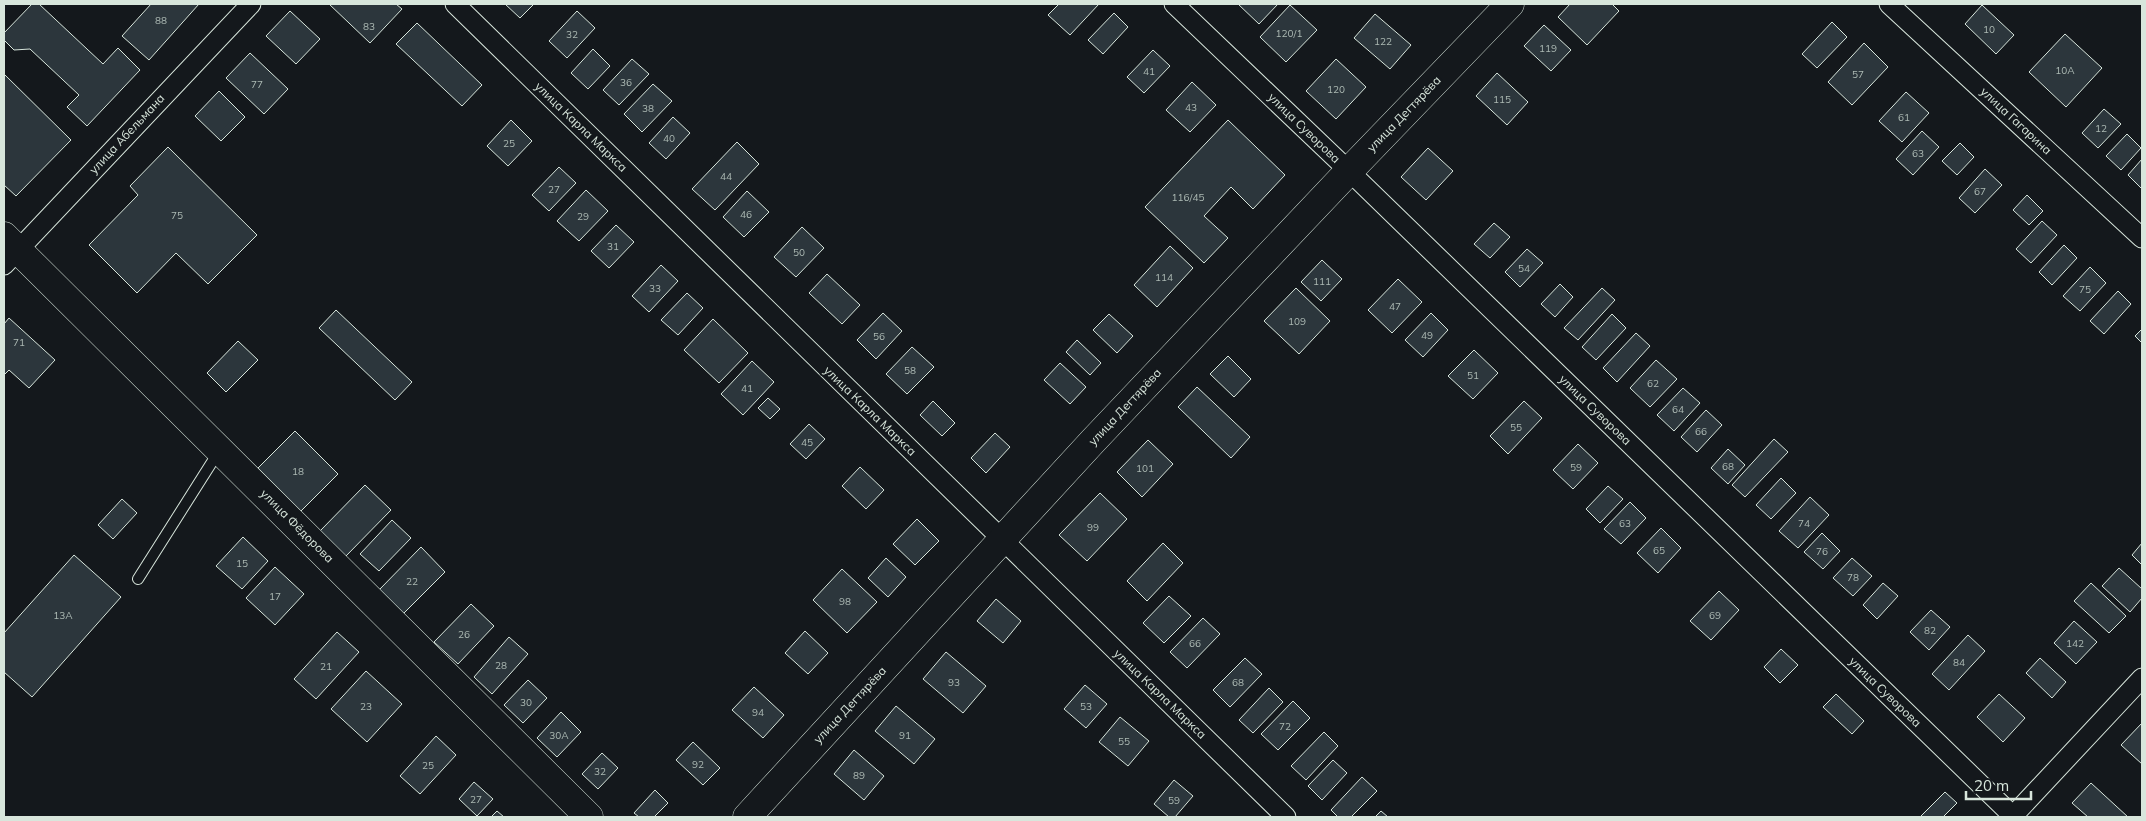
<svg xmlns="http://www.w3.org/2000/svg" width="2146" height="821" font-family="Mulish,sans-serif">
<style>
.building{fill:#2c363c;stroke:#d8e6dc}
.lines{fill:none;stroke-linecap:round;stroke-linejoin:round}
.service-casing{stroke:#d8e6dc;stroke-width:12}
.minor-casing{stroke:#d8e6dc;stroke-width:21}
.secondary-casing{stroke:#d8e6dc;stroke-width:29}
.primary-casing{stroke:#d8e6dc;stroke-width:29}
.service{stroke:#14181c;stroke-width:10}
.minor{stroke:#14181c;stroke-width:19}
.secondary{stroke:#14181c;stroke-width:28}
.primary{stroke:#14181c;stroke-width:28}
.labels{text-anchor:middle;stroke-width:4;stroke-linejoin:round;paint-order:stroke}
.number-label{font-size:10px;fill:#adbab4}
.street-label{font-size:12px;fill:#d8e6dc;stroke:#14181c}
</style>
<rect width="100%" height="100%" fill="#14181c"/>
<path class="building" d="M32,4H39L103,64L118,48L140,70L87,126L67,107L79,95L30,49L14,50L4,40V33Z
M151,4H199L149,60L122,36Z
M329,4H396L402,9L370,43Z
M505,4H534L520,18Z
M1059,4H1099L1070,35L1048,15Z
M1238,4H1278L1259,24Z
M1570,4H1612L1619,11L1587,45L1558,17Z
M1290,5L1317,30L1286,62L1260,37Z
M1982,5L2014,35L1996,54L1965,24Z
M290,11L320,39L296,64L266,36Z
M577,11L595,28L567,58L549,41Z
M1114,13L1128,27L1103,54L1088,40Z
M1375,14L1411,45L1390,69L1354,38Z
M1832,22L1847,37L1817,68L1802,54Z
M417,23L482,85L462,106L396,44Z
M1544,25L1571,50L1551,71L1524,46Z
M2065,34L2102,68L2066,107L2029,72Z
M1864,43L1888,67L1852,105L1828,82Z
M593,49L610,66L588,89L571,73Z
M1153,50L1170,66L1144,93L1127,77Z
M250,53L288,89L264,114L226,78Z
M632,59L649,74L619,105L603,90Z
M1336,59L1366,87L1336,119L1306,91Z
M1497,73L1528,102L1507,125L1476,96Z
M4,74L71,140L16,196L4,185Z
M1192,82L1216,105L1190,132L1166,110Z
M653,84L672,101L642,132L624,114Z
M219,91L245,117L221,141L195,116Z
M1906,92L1929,113L1902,142L1879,121Z
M2104,109L2121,124L2098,148L2082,133Z
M673,117L690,133L666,159L649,143Z
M511,120L532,141L508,166L487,146Z
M1228,120L1285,175L1253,209L1231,187L1204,216L1228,238L1204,263L1145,207Z
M1922,131L1939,147L1913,175L1896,159Z
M2127,134L2141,148L2121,170L2106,156Z
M737,142L759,164L715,210L692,189Z
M1960,143L1974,157L1957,175L1942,161Z
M168,147L257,235L208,284L176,253L137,293L89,245L138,195L130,186Z
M1428,148L1453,171L1426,200L1401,177Z
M2142,159V189L2128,175Z
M559,167L576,183L549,211L532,195Z
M1985,169L2002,185L1975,213L1959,198Z
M586,190L608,211L579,241L557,221Z
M747,191L769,212L744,237L723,217Z
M2027,195L2043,211L2029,225L2013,210Z
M2042,221L2057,235L2031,263L2016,249Z
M1494,223L1510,237L1490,258L1474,244Z
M616,225L634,242L609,268L591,251Z
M802,227L824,248L796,277L774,257Z
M2064,245L2077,258L2052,285L2039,272Z
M1170,246L1193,268L1157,307L1134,285Z
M1527,249L1543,263L1520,287L1505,272Z
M1322,260L1342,279L1321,301L1301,282Z
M661,265L678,281L649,312L632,296Z
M2090,267L2106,283L2080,311L2063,296Z
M827,274L860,305L842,324L809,293Z
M1398,279L1422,302L1392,333L1368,310Z
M1560,284L1573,297L1555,317L1541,304Z
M1296,288L1330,321L1299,354L1264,321Z
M1602,288L1615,300L1578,340L1564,328Z
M2118,291L2131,304L2104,334L2090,321Z
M687,293L703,308L678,335L661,320Z
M336,310L412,382L395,400L319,328Z
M883,313L902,331L876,359L857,340Z
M1431,313L1448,330L1423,357L1405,340Z
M1109,314L1133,336L1117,353L1093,330Z
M1612,314L1626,328L1596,360L1582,347Z
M9,318L55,360L29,388L9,370L4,375V324Z
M713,319L748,353L719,383L684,350Z
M2142,329V343L2135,336Z
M1636,333L1650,346L1617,382L1603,368Z
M1077,340L1101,363L1090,375L1066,352Z
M238,341L258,360L226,392L207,373Z
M912,347L934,367L907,394L886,374Z
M1474,350L1498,373L1473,399L1448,376Z
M1228,356L1251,379L1234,397L1210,374Z
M1656,360L1677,379L1650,407L1630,388Z
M752,361L774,382L743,415L721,394Z
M1060,363L1086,387L1070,404L1044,380Z
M1197,387L1250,437L1231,458L1178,407Z
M1683,388L1700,403L1674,431L1657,415Z
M768,398L780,409L770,419L758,408Z
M933,401L955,423L942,436L920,415Z
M1524,401L1542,418L1508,454L1490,436Z
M1706,410L1722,425L1697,452L1681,437Z
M809,424L825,439L806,459L790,444Z
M295,431L338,474L301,511L258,468Z
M995,433L1010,447L986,473L971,458Z
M1774,439L1788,452L1745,497L1732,485Z
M1148,440L1173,464L1142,497L1117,472Z
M1578,444L1598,463L1573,489L1553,470Z
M1728,449L1745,465L1728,484L1711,468Z
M860,467L884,490L866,509L842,486Z
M1781,478L1796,493L1771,519L1756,505Z
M365,485L391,510L346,556L320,531Z
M1608,486L1623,499L1600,523L1586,509Z
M1100,493L1127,519L1087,561L1059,535Z
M1810,497L1829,515L1798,548L1779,531Z
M122,499L137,513L113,539L98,525Z
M1630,502L1646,518L1621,544L1604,529Z
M917,519L939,541L915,565L893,544Z
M392,520L411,538L379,571L360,554Z
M1661,528L1681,548L1658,573L1637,553Z
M1822,533L1840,551L1823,569L1804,552Z
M243,537L268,561L242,589L216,566Z
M1163,543L1183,563L1147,601L1127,581Z
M2142,543V565L2132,555Z
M421,547L445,572L403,614L379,590Z
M74,555L121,597L32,697L4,672V633Z
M886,558L906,577L888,597L868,578Z
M1852,558L1872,576L1853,596L1833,578Z
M275,567L304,594L275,625L246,598Z
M2119,568L2142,589V598L2130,612L2102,586Z
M842,569L877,602L847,633L813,600Z
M1883,583L1898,596L1877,619L1863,605Z
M2091,583L2126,616L2109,633L2074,601Z
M1719,591L1739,610L1711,640L1690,621Z
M1169,596L1191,616L1164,643L1143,623Z
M996,599L1021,621L1003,643L977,621Z
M471,604L494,626L458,664L434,642Z
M1931,610L1950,627L1929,650L1910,632Z
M1203,618L1220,634L1187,668L1170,652Z
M2074,621L2097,642L2076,664L2054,643Z
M805,631L828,653L808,674L785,653Z
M337,632L359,652L316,699L294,679Z
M1968,635L1985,651L1949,690L1932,674Z
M509,637L528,654L492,694L474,677Z
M1781,649L1798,665L1780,683L1764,667Z
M946,652L986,686L963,713L923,679Z
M1245,658L1262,674L1230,707L1213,690Z
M2040,658L2066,682L2052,698L2026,673Z
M366,671L402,704L367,742L331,709Z
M528,680L547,698L523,723L504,705Z
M1085,685L1107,704L1086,728L1064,709Z
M754,687L784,715L763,738L732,710Z
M1269,688L1283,702L1253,733L1239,720Z
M1836,694L1864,721L1852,734L1823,707Z
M1999,694L2025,718L2003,742L1977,717Z
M1293,701L1310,718L1278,750L1261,734Z
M896,706L935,739L914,764L875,731Z
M561,712L581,732L557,757L537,738Z
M1120,717L1149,741L1128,766L1099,742Z
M2142,723V764L2121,745Z
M1324,732L1338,746L1306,780L1291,766Z
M436,736L456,755L420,794L400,776Z
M693,742L720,768L703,785L676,760Z
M854,750L884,776L864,800L834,774Z
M602,753L618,768L598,789L582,774Z
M1333,760L1347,773L1322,800L1308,786Z
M1362,777L1377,791L1351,817H1338L1331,810Z
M1174,780L1193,796L1175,817H1169L1154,804Z
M474,782L493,799L477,816L459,799Z
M2091,783L2128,817H2088L2072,803Z
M655,790L668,803L654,817H639L634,813Z
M1945,792L1957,803L1943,817H1920Z
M497,811L504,817H491Z
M1381,811L1388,817H1375Z"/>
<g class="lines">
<defs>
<path id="service" d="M138,579L219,451"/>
<path id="minor" d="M455,4L1286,817
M1174,4L1349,171L2014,817
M1889,4L2142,238
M4,265L251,4
M2012,817L2142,678"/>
<path id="secondary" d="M747,817L1093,441L1349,171L1510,4"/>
<path id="primary" d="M4,236L589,817"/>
</defs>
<use href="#service" class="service-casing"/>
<use href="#minor" class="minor-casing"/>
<use href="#secondary" class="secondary-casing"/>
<use href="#primary" class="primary-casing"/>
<use href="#service" class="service"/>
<use href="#minor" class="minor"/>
<use href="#secondary" class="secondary"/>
<use href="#primary" class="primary"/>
</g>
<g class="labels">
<g class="number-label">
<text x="161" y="24">88</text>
<text x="369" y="30">83</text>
<text x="1989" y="33">10</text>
<text x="1289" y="37">120/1</text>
<text x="572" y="38">32</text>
<text x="1383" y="45">122</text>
<text x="1548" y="52">119</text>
<text x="2065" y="74">10А</text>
<text x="1149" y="75">41</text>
<text x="1858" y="78">57</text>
<text x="626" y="86">36</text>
<text x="257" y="88">77</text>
<text x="1336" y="93">120</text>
<text x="1502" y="103">115</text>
<text x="1191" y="111">43</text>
<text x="648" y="112">38</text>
<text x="1904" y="121">61</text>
<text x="2101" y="132">12</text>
<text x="669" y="142">40</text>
<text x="509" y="147">25</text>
<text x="1918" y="157">63</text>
<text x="726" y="180">44</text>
<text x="554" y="193">27</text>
<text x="1980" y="195">67</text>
<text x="1188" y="201">116/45</text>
<text x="746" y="218">46</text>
<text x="177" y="219">75</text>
<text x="583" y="220">29</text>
<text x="613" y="250">31</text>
<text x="799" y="256">50</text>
<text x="1524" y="272">54</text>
<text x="1164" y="281">114</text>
<text x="1322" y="285">111</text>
<text x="655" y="292">33</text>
<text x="2085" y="293">75</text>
<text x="1395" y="310">47</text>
<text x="1297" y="325">109</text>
<text x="1427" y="339">49</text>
<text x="879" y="340">56</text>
<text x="19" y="346">71</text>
<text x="910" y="374">58</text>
<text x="1473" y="379">51</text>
<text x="1653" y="387">62</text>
<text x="747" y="392">41</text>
<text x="1678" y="413">64</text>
<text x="1516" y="431">55</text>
<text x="1701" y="435">66</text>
<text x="807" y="446">45</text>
<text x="1728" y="470">68</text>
<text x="1576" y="471">59</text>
<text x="1145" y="472">101</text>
<text x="298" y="475">18</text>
<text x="1625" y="527">63</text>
<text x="1804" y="527">74</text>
<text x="1093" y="531">99</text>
<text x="1659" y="554">65</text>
<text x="1822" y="555">76</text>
<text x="242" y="567">15</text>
<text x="1853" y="581">78</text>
<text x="412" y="585">22</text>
<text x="275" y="600">17</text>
<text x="845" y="605">98</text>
<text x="63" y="619">13А</text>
<text x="1715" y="619">69</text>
<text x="1930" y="634">82</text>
<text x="464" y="638">26</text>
<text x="1195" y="647">66</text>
<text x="2075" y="647">142</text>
<text x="1959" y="666">84</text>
<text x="501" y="669">28</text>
<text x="326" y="670">21</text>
<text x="954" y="686">93</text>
<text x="1238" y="686">68</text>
<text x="526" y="706">30</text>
<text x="366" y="710">23</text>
<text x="1086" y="710">53</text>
<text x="758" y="716">94</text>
<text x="1285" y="730">72</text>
<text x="559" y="739">30А</text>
<text x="905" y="739">91</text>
<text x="1124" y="745">55</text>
<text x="698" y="768">92</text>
<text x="428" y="769">25</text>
<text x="600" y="775">32</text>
<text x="859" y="779">89</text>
<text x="476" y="803">27</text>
<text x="1174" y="804">59</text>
</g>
<g class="street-label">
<text transform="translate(1404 114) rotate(-46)" y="4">улица Дегтярёва</text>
<text transform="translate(2016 121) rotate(43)" y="4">улица Гагарина</text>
<text transform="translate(581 127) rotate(44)" y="4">улица Карла Маркса</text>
<text transform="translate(1304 128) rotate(44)" y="4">улица Суворова</text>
<text transform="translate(127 134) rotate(-47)" y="4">улица Абельмана</text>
<text transform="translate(1125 407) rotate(-47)" y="4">улица Дегтярёва</text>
<text transform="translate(1595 410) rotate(44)" y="4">улица Суворова</text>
<text transform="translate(870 411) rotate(44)" y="4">улица Карла Маркса</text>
<text transform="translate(297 526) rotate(45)" y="4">улица Фёдорова</text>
<text transform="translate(1885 692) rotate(44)" y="4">улица Суворова</text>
<text transform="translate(1160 694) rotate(44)" y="4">улица Карла Маркса</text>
<text transform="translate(850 705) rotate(-47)" y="4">улица Дегтярёва</text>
</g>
</g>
<rect width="2146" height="821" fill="none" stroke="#d8e6dc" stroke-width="10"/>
<path d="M1966 791v8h65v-8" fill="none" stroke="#d8e6dc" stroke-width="2.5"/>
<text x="1974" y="791" font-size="15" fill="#d8e6dc" stroke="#14181c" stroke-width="4" paint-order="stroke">20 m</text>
</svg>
